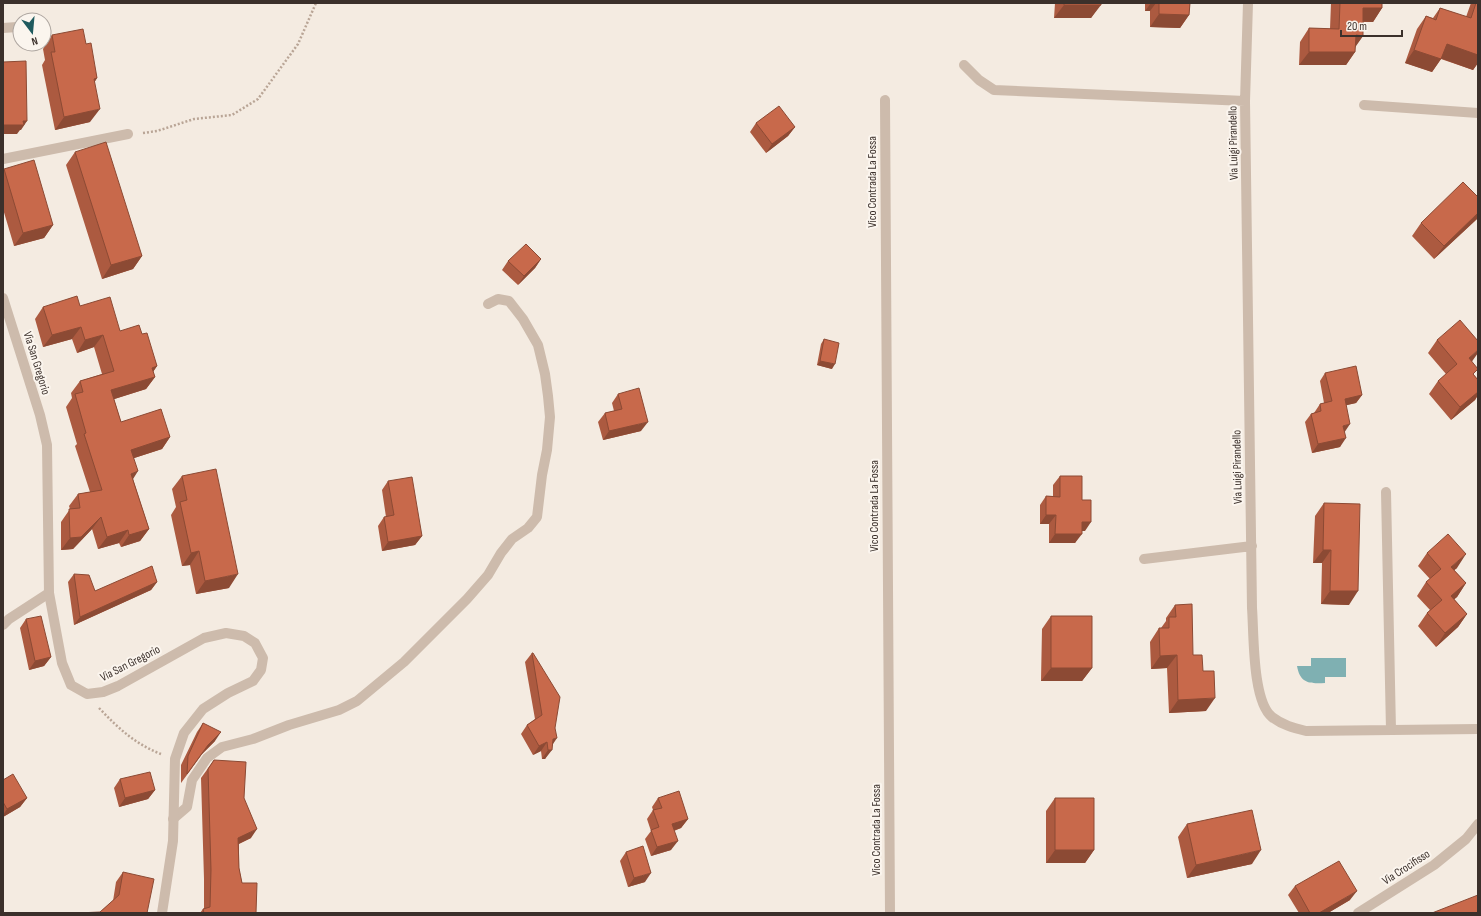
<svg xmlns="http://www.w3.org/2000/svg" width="1481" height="916" font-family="'Sofia Sans Condensed',sans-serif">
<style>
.water{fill:#7fb0b2}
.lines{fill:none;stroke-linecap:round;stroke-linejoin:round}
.path{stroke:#b9a596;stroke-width:2.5;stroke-dasharray:2 2;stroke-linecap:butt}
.service{stroke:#cdbbac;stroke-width:10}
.minor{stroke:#cdbbac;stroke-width:10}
.tertiary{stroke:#cdbbac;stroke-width:10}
.wall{fill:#ac5a40}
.shaded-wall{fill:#8c4a34}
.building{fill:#c8694b;stroke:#8c4a34}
.labels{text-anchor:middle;stroke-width:4;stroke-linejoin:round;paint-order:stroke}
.street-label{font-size:12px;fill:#3b302b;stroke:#fbf5ee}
</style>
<rect width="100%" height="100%" fill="#f4ebe1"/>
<path class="water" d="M1311,658H1346V677H1325V683C1309,684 1300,683 1297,666H1311Z"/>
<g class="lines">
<path class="path" d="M143,133L157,131L194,119L232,115L258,99L298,44L316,3
M99,708C118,728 135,744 161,754"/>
<path class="service" d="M3,159L128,134"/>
<path class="minor" d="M1248,3L1245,101L1252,608C1254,633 1252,701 1272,717C1282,725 1294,728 1306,731L1478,729
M3,28L17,27
M964,65L979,80L994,90L1245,101
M885,100L890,913
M1364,105L1478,113
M1386,492L1391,730
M1144,559L1252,546
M3,625L9,619L49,593
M173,819L187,807L192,780L207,758L222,747L253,739L289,725L339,710L357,701L404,662L467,599L488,575L501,553L512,539L528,528L537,517L542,475L547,450L550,417L548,396L545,374L538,345L523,319L509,301L498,299L488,304"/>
<path class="tertiary" d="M3,298L40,415L47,445L49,593L62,663L71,685L87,694L103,692L118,686L204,638L226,633L244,636L255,643L263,658L261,670L253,681L228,693L203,709L184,733L175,759L173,841L162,913
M1358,913L1434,865L1466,839L1478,824"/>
</g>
<path class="wall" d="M1055,3H1101L1091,18H1054Z
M1145,3H1190L1189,15L1180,28L1150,27V11H1145Z
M1331,3H1382V8L1373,22H1363V36L1355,46V52L1346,65H1299L1300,42L1309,28L1330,29Z
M1471,3H1478V63L1473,70L1441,59L1432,72L1405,63L1417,29L1426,16L1433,18L1440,8L1466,17Z
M52,35L86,44L97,78L94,83L90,122L55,130L42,65L45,60L43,49Z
M756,123L795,127L788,136L766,153L750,132Z
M75,152L142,256L133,269L102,279L66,165Z
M4,169L53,225L44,238L14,246L3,209V171Z
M1477,219L1434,259L1412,236L1421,223Z
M541,259L535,268L518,285L502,270L508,261Z
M80,306L120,331L142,334L157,366L153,372L155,377L146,389L114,399L121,422L170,437L162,449L134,458L133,479L149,529L140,541L121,547L119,543L98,549L92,529L73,549L61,550V522L70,509L69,506L78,494L90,492L75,446L77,444L66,407L72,398L71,393L80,381L102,374L94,347L77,353L72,339L43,347L35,319L43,307Z
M824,339L832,369L817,365L821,344Z
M1437,340L1473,360L1472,361L1474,375L1478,380V395L1475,400L1451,420L1429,394L1438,381L1446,374L1428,353Z
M1325,373L1362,395L1356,403L1346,405L1344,433L1340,447L1312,453L1305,422L1311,414L1314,413L1320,404L1324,403L1320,381Z
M618,394L641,431L603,440L598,422L605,413L614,411L612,403Z
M182,476L229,588L196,594L190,565L182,566L171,515L176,507L172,489Z
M1060,476L1082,500L1085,531H1082L1075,543H1049V524H1040V505L1046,496H1053V485Z
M388,481L422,536L415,545L382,551L378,526L384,517H386L382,490Z
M1324,503L1349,605L1321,604L1322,563H1313L1315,516Z
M1427,553L1457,568L1454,570L1466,583L1457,597L1454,599L1467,614L1458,627L1436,647L1418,626L1427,613L1430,610L1417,596L1426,582L1430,579L1418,566Z
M74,574L95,591L157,582L151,590L74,625L68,582Z
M1175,605L1193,655L1203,671L1206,711L1169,713L1167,668L1151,669L1150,642L1159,628H1161L1166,621V618Z
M1051,616L1092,668L1082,681H1041L1042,629Z
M26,619L51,657L44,666L29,670L20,628Z
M532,653L553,744L545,759H542L541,751L533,755L521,734L527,725L535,719L525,662Z
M203,723L215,741L202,754L181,783V765L197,732Z
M214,760L244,798L251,838L239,844V868L242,883L256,913H200L203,909H204V879L201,778Z
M120,779L155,790L148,799L119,807L114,788Z
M3,780L27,798L20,807L3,817Z
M658,798L688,819L681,828L674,831L671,850L651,856L645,839L651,831L647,819L653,810L652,807Z
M1055,798L1094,850L1085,863H1046V811Z
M1187,824L1252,864L1187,878L1178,837Z
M626,852L645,882L628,887L620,861Z
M123,872L147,913L100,912L113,901L116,882Z
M1295,886L1350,900L1328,913H1299L1288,895Z"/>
<path class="shaded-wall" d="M1151,3H1156L1150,11H1145Z
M1064,5H1101L1091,18H1054Z
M1363,8H1382L1373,22L1354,21Z
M1159,14L1189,15L1180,28L1150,27Z
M1356,35L1363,36L1354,49Z
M1447,44L1478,55V63L1473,70L1437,57Z
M1414,50L1441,59L1432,72L1405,63Z
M1309,52H1355L1346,65H1299Z
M97,78L88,92L94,79Z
M100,109L90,122L55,130L64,117Z
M23,121H27L21,130H20L17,134H3V125Z
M795,127L788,136L766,153L772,144Z
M1478,213V217L1477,219L1434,259L1444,246Z
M53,225L44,238L14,246L23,233Z
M142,256L133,269L102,279L111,265Z
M541,259L535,268L518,285L524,276Z
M81,327L72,339L43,347L52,335Z
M103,335L94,347L77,353L85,340Z
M1478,350V353L1473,360L1460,371L1469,358Z
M820,361L835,364L832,369L817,365Z
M157,366L148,379L152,368Z
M155,377L146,389L102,403L111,390Z
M1478,392V395L1475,400L1451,420L1460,407Z
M1362,395L1356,403L1339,407L1345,399Z
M648,422L641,431L603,440L609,431Z
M1350,424L1344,433L1343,426Z
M170,437L162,449L122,462L131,450Z
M1346,438L1340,447L1312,453L1318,444Z
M138,471L130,484L131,474Z
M1046,515H1056L1049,524H1040Z
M101,517L92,529L73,549L61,550L70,538Z
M1082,522H1091L1085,531H1076Z
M149,529L140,541L121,547L129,535Z
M128,530L119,543L98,549L107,537Z
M1055,534H1082L1075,543H1049Z
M422,536L415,545L382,551L388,542Z
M1323,550H1331L1322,563H1313Z
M199,551L190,565L182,566L191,553Z
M1466,554L1457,568L1442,580L1451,567Z
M238,574L229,588L196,594L205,581Z
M157,582L151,590L74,625L80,617Z
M1466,583L1457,597L1442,610L1451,596Z
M1330,591H1358L1349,605L1321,604Z
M1467,614L1458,627L1436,647L1445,633Z
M1177,655L1167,668L1151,669L1160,656Z
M51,657L44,666L29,670L35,661Z
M1051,668H1092L1082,681H1041Z
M1215,698L1206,711L1169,713L1178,700Z
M221,732L215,741L202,754L181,783L208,745Z
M557,738L551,747L553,739Z
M547,742L541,751L533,755L539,746Z
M548,750H552L545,759H542Z
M155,790L148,799L119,807L125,798Z
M27,798L20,807L3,817V815L7,809Z
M688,819L681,828L666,833L672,824Z
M257,829L251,838L232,847L238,838Z
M678,841L671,850L651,856L657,847Z
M1055,850H1094L1085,863H1046Z
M1261,850L1252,864L1187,878L1196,865Z
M651,873L645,882L628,887L634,878Z
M1357,891L1350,900L1328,913H1319Z"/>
<path class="building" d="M1064,3H1101V5H1064Z
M1159,3H1190L1189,15L1159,14Z
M1340,3H1382V8H1363V36L1356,35L1355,52H1309V28L1339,29Z
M1476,3H1478V55L1447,44L1441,59L1414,50L1426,16L1436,20L1440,8L1471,18Z
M83,29L86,44L91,43L97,78L94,79L100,109L64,117L51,52H55L52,35Z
M26,61L27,121H23L24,125H3V62Z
M779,106L795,127L772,144L756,123Z
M106,142L142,256L111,265L75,152Z
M34,160L53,225L23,233L4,169Z
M1463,182L1478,197V213L1444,246L1421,223Z
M526,244L541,259L524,276L508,261Z
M77,296L80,306L110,297L120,331L139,325L142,334L147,333L157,366L152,368L155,377L111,390L121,422L161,409L170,437L131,450L138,471L131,474L149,529L129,535L128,530L107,537L101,517L81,537L70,538L69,509L80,508L78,494L102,490L84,434L86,433L75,394L83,392L80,381L114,371L103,335L85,340L81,327L52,335L43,307Z
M1460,320L1478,341V350L1469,358L1478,369L1473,374L1478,380V392L1460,407L1438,381L1457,364L1437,340Z
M824,339L839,343L835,364L820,361Z
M1356,366L1362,395L1345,399L1350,424L1343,426L1346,438L1318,444L1311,414L1321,411L1320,404L1332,401L1325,373Z
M639,388L648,422L609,431L605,413L622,409L618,394Z
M216,469L238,574L205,581L199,551L191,553L180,502L187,500L182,476Z
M1060,476H1082V500H1091V522H1082V534H1055L1056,515H1046V496L1060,497Z
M412,477L422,536L388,542L384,517L394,515L388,481Z
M1324,503L1360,504L1358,591H1330L1331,550H1323Z
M1448,534L1466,554L1451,567L1466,583L1451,596L1467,614L1445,633L1427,613L1442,600L1426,582L1441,569L1427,553Z
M152,566L157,582L80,617L74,574L89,575L95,591Z
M1192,604L1193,655H1202L1203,671H1214L1215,698L1178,700L1177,655L1160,656L1159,628H1169V617H1176L1175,605Z
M41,616L51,657L35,661L26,619Z
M1051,616H1092V668H1051Z
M532,653H533L560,697L555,728L557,738L553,739L552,750H548L547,742L539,746L527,725L542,715Z
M203,723L221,732L208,745L187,774L188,756Z
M214,760L246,762L244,798L257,829L238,838L239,868L242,883H257L256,913H204L203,909L210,907L211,870L208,769Z
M150,772L155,790L125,798L120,779Z
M13,774L27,798L7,809L3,802V780Z
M679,791L688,819L672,824L678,841L657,847L651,830L659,827L653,810L662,808L658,798Z
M1055,798H1094V850H1055Z
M1252,810L1261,850L1196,865L1187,824Z
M643,846L651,873L634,878L626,852Z
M1339,861L1357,891L1319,913H1310L1295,886Z
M123,872L154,879L147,913H77L100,912L119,895Z
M1478,895V913H1432Z"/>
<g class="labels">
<g class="street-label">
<text transform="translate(1233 143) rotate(-91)" y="4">Via Luigi Pirandello</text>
<text transform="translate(872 182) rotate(-90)" y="4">Vico Contrada La Fossa</text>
<text transform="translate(37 363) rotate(73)" y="4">Via San Gregorio</text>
<text transform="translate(1237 467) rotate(-91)" y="4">Via Luigi Pirandello</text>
<text transform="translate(874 506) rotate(-90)" y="4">Vico Contrada La Fossa</text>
<text transform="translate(130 663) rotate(-27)" y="4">Via San Gregorio</text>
<text transform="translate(876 830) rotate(-90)" y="4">Vico Contrada La Fossa</text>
<text transform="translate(1406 867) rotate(-33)" y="4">Via Crocifisso</text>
</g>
</g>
<rect width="1481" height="916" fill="none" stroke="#3b302b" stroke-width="8"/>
<g transform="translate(32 32) rotate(164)"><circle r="19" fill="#fbf5ee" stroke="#aea6a0"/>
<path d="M0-3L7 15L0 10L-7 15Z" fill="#1f5a5e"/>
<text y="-6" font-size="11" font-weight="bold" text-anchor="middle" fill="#3b302b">N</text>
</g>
<path d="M1341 30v6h61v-6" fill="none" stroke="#3b302b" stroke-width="2"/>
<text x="1347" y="30" font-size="12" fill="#3b302b" stroke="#fbf5ee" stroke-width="3" paint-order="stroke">20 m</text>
</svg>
